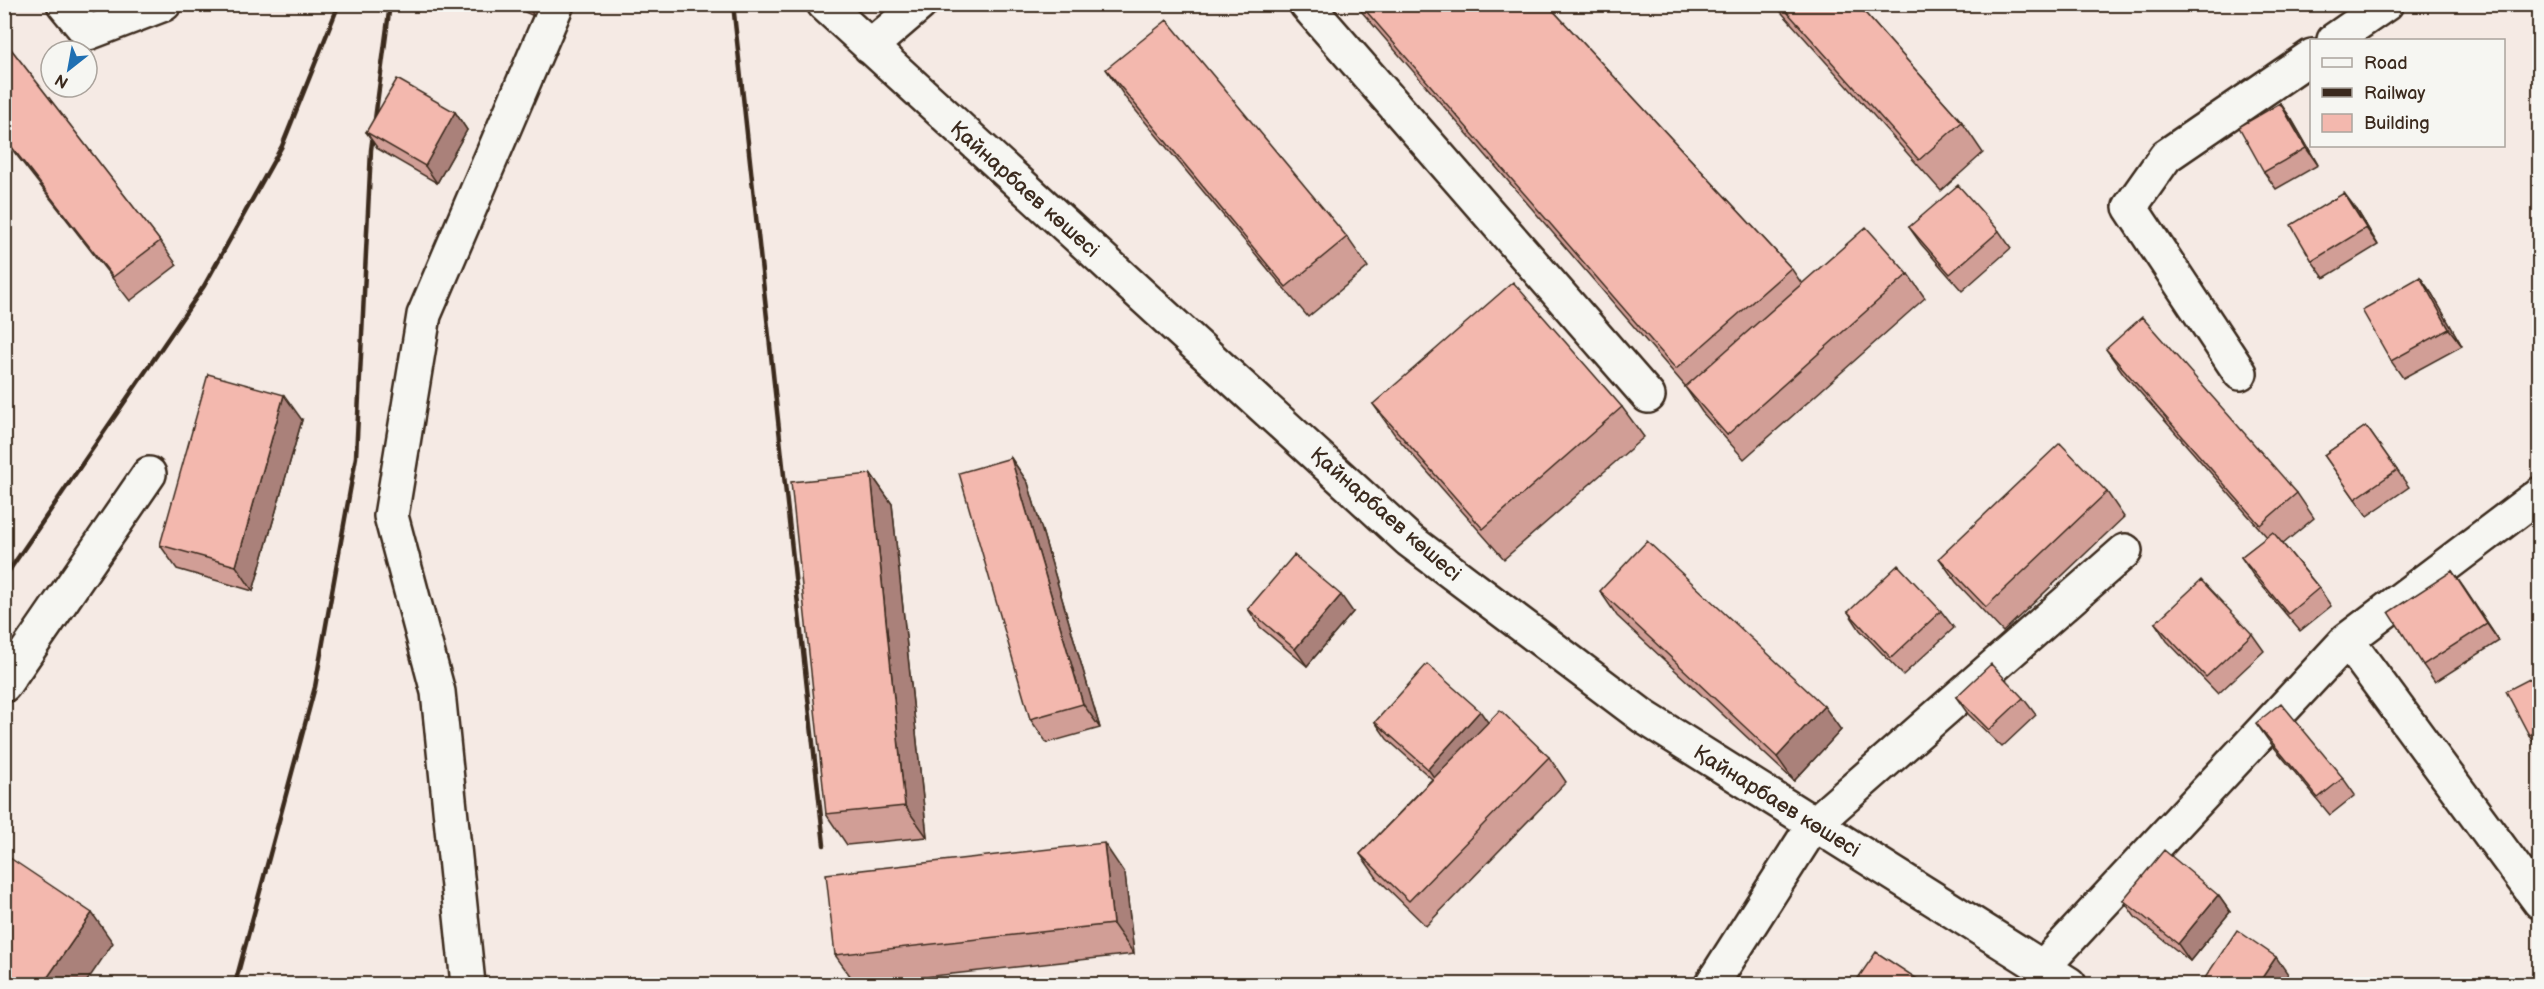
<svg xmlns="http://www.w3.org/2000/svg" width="2544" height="989" font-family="'Balsamiq Sans',sans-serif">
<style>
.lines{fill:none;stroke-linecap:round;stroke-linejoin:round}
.minor-casing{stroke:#3b2a1e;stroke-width:38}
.minor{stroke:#f6f6f2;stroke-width:33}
.rail{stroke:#3b2a1e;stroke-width:4.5}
.wall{fill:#d19e96;stroke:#3b2a1e;stroke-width:1.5}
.shaded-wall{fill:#aa817a;stroke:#3b2a1e;stroke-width:1.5}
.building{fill:#f3b8ae;stroke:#3b2a1e;stroke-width:1.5}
.labels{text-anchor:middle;stroke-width:4.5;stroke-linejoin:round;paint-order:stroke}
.street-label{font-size:21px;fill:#3b2a1e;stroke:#f6f6f2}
</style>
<rect width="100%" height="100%" fill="#f5eae4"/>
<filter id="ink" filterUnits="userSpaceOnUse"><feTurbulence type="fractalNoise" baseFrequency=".0167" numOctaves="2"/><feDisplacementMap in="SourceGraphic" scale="12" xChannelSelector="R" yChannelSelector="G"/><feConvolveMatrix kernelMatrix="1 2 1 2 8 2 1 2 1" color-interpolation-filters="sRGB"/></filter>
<g filter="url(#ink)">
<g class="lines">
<defs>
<path id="minor" d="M64,4L88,33L164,4
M824,4L1409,540L1644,717L2069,984
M1306,4L1648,396
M2334,40L2386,4
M870,47L920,4
M2240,373L2130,207L2166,156L2312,56
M2347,640L2540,902
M4,685L149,474
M2042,968L2347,640L2540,494
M468,984L438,692L391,516L424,315L557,4
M1712,984L1814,824L2125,551"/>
</defs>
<use href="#minor" class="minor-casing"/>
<use href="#minor" class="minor"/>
<path class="rail" d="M733,4L824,845
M4,578L204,286L282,146L339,4
M235,984L315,687L356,457L371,150L390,4"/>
</g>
<path class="wall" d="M506,4H539L534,16Z
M1032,4H1045L1037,11Z
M1355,4H1547L1791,268L1802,284L1908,274L1925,298L1744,459L1702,412L1685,387H1686Z
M1774,4H1857L1962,122L1983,153L1941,191Z
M4,40L160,241L177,265L130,301L4,139Z
M1106,69L1347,237L1368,267L1308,317L1127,100Z
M2280,103L2292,120L2318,165L2276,189L2264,172Z
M455,112L467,130L437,183L378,149L366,132Z
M2357,210L2378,245L2324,278L2312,261Z
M1909,227L1999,231L2011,248L1962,291L1921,244Z
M2420,277L2432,294L2462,346L2403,378L2391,361Z
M2106,349L2297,493L2314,518L2283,544L2319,588L2331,606L2300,631L2253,575L2241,557L2267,537L2123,373Z
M1373,404L1622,407L1644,437L1504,559L1395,435Z
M302,420L253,591L177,569L160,545Z
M2366,426L2409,487L2367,516L2324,455Z
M1011,458L1028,483L1100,728L1047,743L1030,719Z
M871,474L892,504L927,837L847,845L826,814Z
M2107,492L2124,517L2003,632L1956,582L1939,558Z
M2452,571L2499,641L2435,682L2423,665Z
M1600,591L1841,730L1794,781L1617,616Z
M1248,609L1353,612L1307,666L1260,627Z
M1941,611L1954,628L1903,675L1860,630L1848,612Z
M2155,623L2252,634L2264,651L2218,694L2167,641Z
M2540,675V750L2529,735Z
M1956,697L2023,698L2036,715L2002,747L1968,714Z
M1375,722H1488L1549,757L1566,782L1426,926L1377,878L1360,854L1432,779L1387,739Z
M2256,723L2343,778L2355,795L2330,815L2268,740Z
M1125,874L1134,954L861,984H856L835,955Z
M2218,895L2230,912L2190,961L2135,917L2123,900Z"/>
<path class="shaded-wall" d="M526,4H539L534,16Z
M2280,103L2292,120L2318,165L2306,148Z
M455,112L467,130L437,183L425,166Z
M2344,193L2357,210L2378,245L2366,228Z
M2420,277L2432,294L2462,346L2449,329Z
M284,395L302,420L253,591L236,566Z
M1011,458L1028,483L1100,728L1083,704Z
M871,474L892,504L927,837L905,806Z
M2452,571L2464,588L2499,641L2487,624Z
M1341,595L1353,612L1307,666L1295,649Z
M1824,706L1841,730L1794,781L1777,757Z
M1480,711L1492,728L1440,786L1428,769Z
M1104,843L1125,874L1134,954L1113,924Z
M2218,895L2230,912L2190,961L2178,944Z
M92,913L113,943L85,984H43Z
M2276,957L2288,974L2281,984H2258Z"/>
<path class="building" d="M1360,4H1547L1791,268L1676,369Z
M1780,4H1857L1962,122L1919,160Z
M1167,20L1347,237L1286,287L1106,69Z
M4,40L160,241L113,277L4,137Z
M397,79L455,112L425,166L366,132Z
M2280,103L2306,148L2264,172L2239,127Z
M1958,185L1999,231L1950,274L1909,227Z
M2344,193L2366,228L2312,261L2291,225Z
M1866,227L1908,274L1727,435L1685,387Z
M2420,277L2449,329L2391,361L2362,310Z
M1513,282L1622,407L1483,529L1373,404Z
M2142,317L2297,493L2260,525L2106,349Z
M208,374L284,395L236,566L160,545Z
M2366,426L2397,470L2355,499L2324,455Z
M2060,443L2107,492L1986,607L1939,558Z
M1011,458L1083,704L1030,719L959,473Z
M871,474L905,806L826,814L791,482Z
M2273,532L2319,588L2288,614L2241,557Z
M1647,541L1824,706L1777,757L1600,591Z
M1294,555L1341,595L1295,649L1248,609Z
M1898,565L1941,611L1891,658L1848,612Z
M2452,571L2487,624L2423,665L2389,612Z
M2201,580L2252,634L2206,677L2155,623Z
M1427,664L1480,711L1428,769L1375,722Z
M1991,664L2023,698L1989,730L1956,697Z
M2539,674L2540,676V729L2529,735L2506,691Z
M2281,703L2343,778L2318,798L2256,723Z
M1500,710L1549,757L1409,901L1360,854Z
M1104,843L1113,924L835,955L826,874Z
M2164,850L2218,895L2178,944L2123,900Z
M4,854L92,913L43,984H4Z
M2237,930L2276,957L2258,984H2201Z
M1876,952L1925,984H1854Z"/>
</g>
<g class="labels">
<g class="street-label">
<text transform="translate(1025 189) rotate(42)" y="7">Қайнарбаев көшесі</text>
<text transform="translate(1386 514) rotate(41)" y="7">Қайнарбаев көшесі</text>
<text transform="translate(1777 801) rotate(32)" y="7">Қайнарбаев көшесі</text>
</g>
</g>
<rect width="2544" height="989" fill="none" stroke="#f6f6f2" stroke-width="24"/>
<rect x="12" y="12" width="2520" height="965" fill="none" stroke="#3b2a1e" stroke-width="2" filter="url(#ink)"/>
<rect x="2310" y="39" width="195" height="108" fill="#f6f6f2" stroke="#aba49d" stroke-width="1.5"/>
<rect x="2322" y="58" width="30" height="9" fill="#f6f6f2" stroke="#aba49d" stroke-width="1.5"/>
<text x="2364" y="69" font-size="18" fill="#3b2a1e">Road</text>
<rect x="2322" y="88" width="30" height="9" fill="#3b2a1e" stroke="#aba49d" stroke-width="1.5"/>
<text x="2364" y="99" font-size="18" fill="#3b2a1e">Railway</text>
<rect x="2322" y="114" width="30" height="18" fill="#f3b8ae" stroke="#aba49d" stroke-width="1.5"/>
<text x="2364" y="129" font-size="18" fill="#3b2a1e">Building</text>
<g transform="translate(69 69) rotate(211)"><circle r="28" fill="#f6f6f2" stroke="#aba49d" stroke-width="1.5"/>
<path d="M0-4.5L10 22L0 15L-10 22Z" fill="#1f6fb2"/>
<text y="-9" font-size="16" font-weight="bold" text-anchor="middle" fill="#3b2a1e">N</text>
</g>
</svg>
